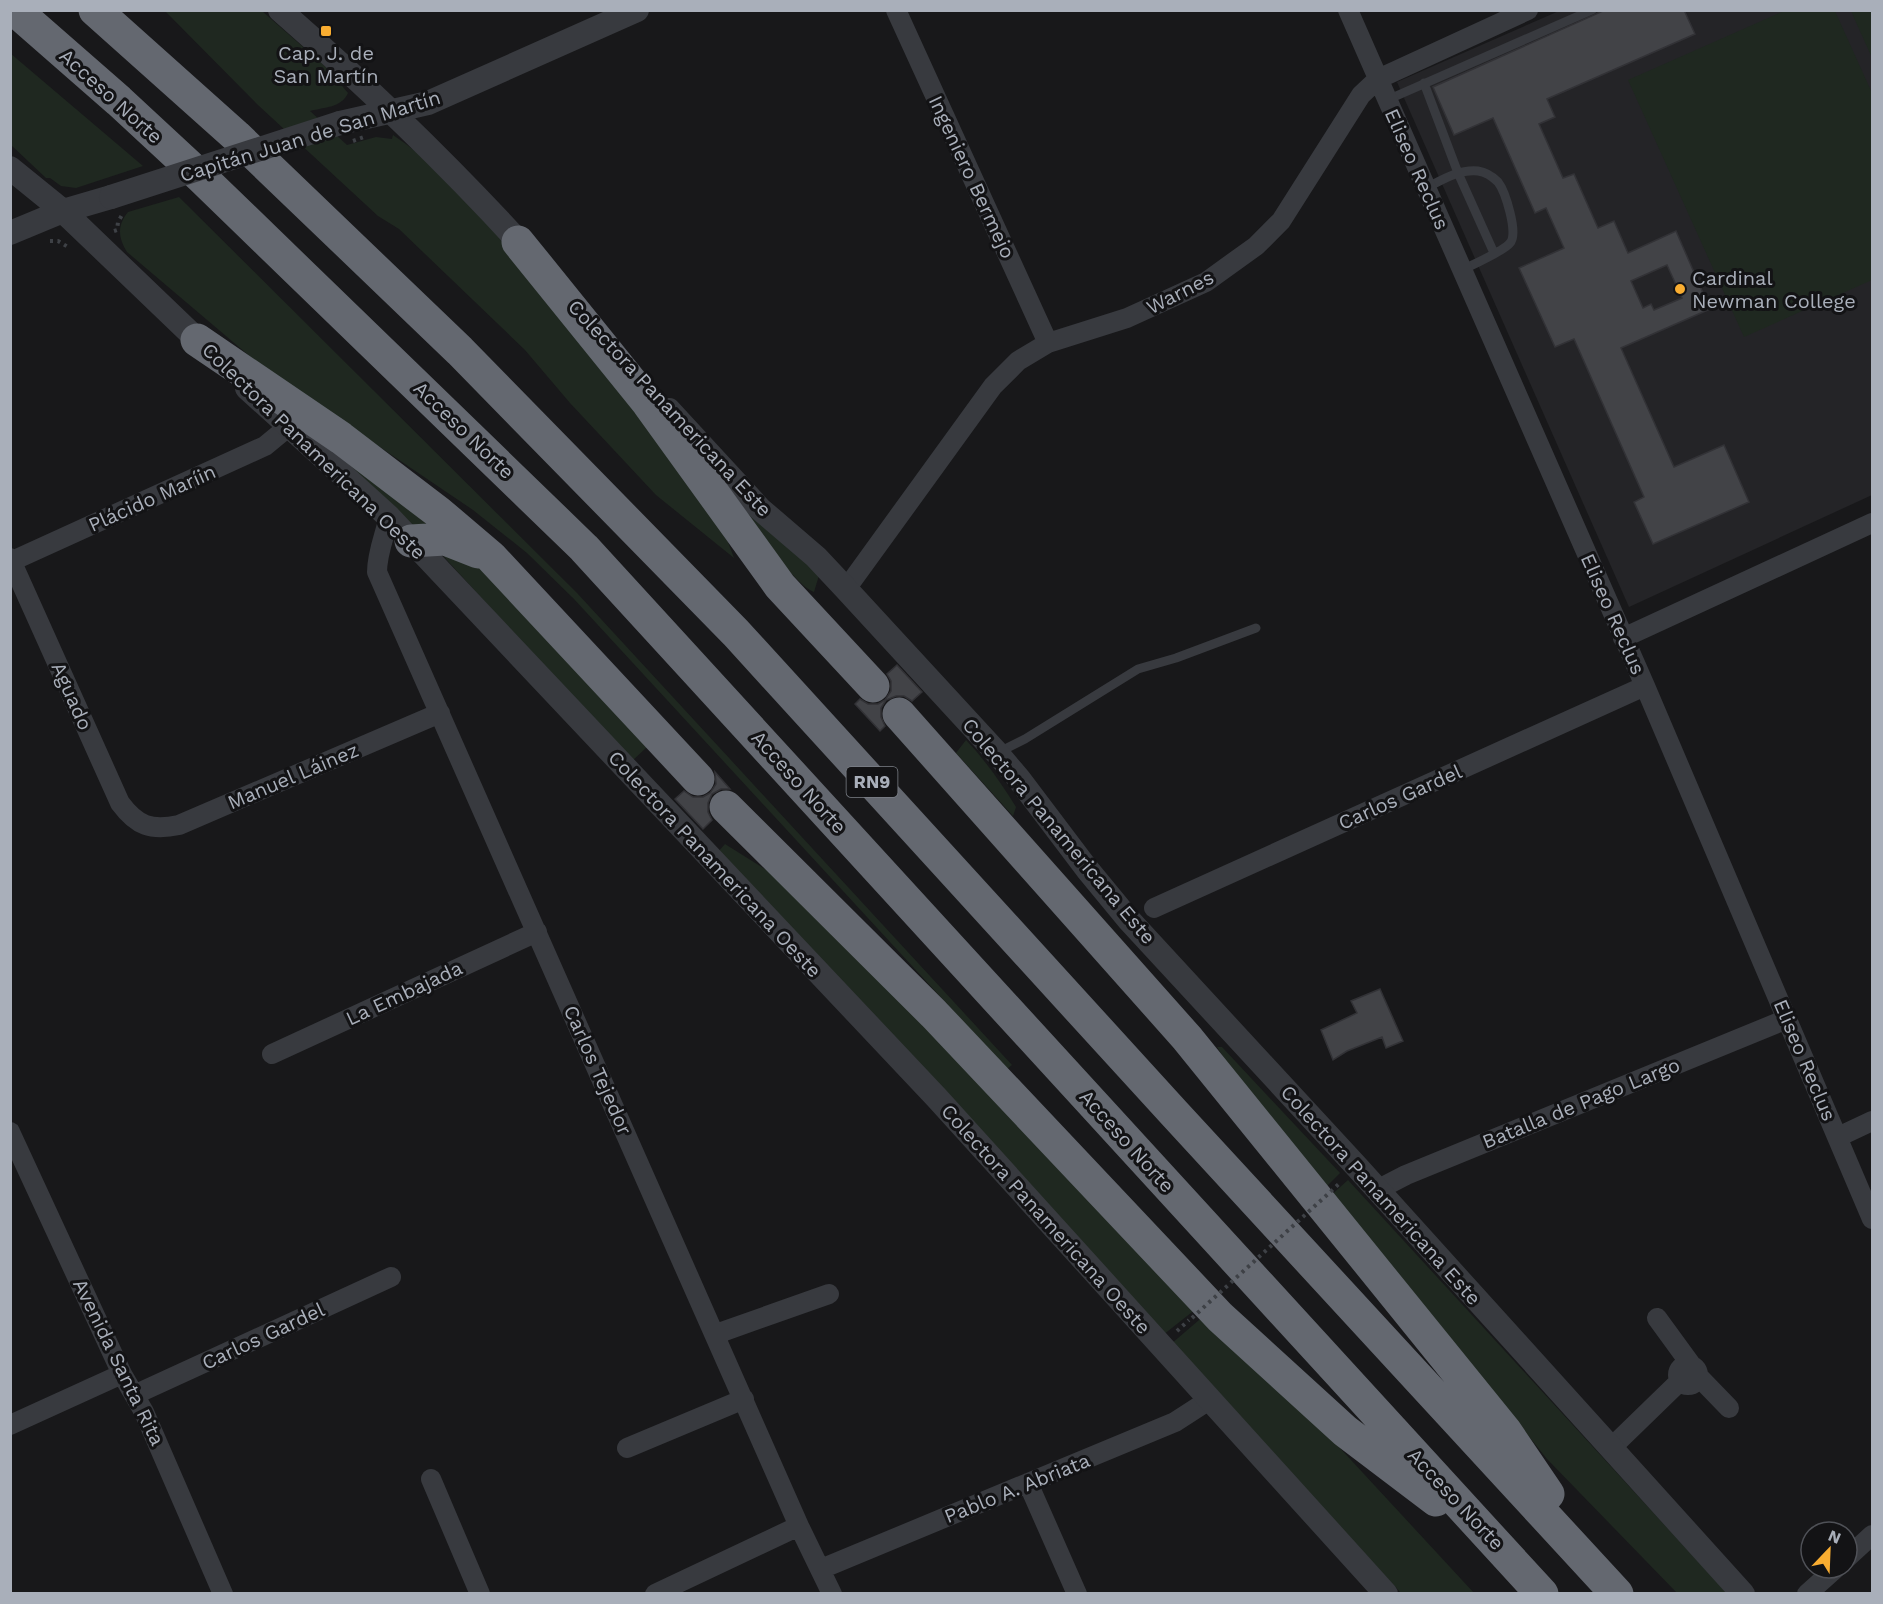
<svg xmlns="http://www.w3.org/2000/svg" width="1883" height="1604" font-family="'Work Sans',sans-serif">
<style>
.built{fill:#242427}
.grass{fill:#1f2820}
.building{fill:#424347;stroke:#323236;stroke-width:1.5;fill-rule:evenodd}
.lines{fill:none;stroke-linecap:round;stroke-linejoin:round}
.path{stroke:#3e4146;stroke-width:4;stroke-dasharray:3 4.5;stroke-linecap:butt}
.service{stroke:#383a3f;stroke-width:9}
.minor{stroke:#383a3f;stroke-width:20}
.tertiary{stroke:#383a3f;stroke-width:24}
.motorway{stroke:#646870;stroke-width:33}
.path-bridge{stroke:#3e4146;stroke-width:4;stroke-dasharray:3 4.5;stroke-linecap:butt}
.tertiary-bridge{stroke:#383a3f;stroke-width:24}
.poi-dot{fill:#f9ad31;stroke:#131315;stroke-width:2}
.labels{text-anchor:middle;stroke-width:6;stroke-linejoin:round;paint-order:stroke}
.shield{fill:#131315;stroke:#7c8088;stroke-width:1.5}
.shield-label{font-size:18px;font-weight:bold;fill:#a9afba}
.poi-label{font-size:20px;fill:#a9afba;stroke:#131315}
.street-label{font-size:20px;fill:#a9afba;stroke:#131315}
</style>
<rect width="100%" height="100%" fill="#18181a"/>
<path class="built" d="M1559,11H1872V495L1629,607L1397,82Z"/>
<path class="grass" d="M1786,10L1835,11L1872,93V280L1744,337L1628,80Z
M165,11H262L326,67L348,93C341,108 325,107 310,111L347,145L376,137L392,139L393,135C428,158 458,190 486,221L678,458L728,542L734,558L656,495L570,403L525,350L399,229L378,216L258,105Z
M1851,11H1872V58Z
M10,53L143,166L76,188L61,186L50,178H46L11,145Z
M179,197L577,593L1012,1065L1007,1069L574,599L527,553L473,510L266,370L127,252C118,237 117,226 128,212Z
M351,465L438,530H412L349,472Z
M725,487L820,572L814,592C795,587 739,507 725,487Z
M435,547L462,552L495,579L647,747L631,762Z
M966,740C986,761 1001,783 1016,807L1013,816L956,753Z
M725,844L781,879L1201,1305L1163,1335L717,853Z
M1217,1047H1222L1340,1173L1321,1192L1246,1092Z
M1348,1180L1727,1593H1677L1547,1459L1439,1324L1329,1197Z
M1206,1314L1314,1420L1474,1593H1401L1171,1344Z"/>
<path class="building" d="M1605,10H1684L1695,34L1547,99L1555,117L1539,124L1563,178L1574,174L1598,228L1614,221L1628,253L1676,231L1710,309L1621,348L1674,467L1724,445L1749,502L1653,544L1634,502L1644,497L1574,339L1555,347L1519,268L1564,248L1546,208L1535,213L1493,118L1454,135L1433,87ZM1667,265L1682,298L1654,310L1651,304L1643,308L1631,281Z
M897,665L922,692L912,701L904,696H896L886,700L881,708V717L885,726L880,731L855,704L860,699L868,704H878L885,700L891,691V681L887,674Z
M715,772L730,789H721L712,794L708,803V812L712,820L703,829L675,799L684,791L693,797H703L710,793L716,784Z
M1380,989L1403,1041L1386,1048L1382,1037L1347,1051L1333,1060L1321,1030L1357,1013L1351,1001Z"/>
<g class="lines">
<path class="path" d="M114,231L117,230L118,222L122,215
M50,241H58L68,247
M1177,1331L1189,1320"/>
<path class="service" d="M1424,83L1458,173L1494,253
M1387,100L1592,10
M1426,188C1442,180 1459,169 1478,171C1485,172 1493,177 1498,182C1505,191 1519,234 1510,243C1504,251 1472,265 1462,270
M999,752L1025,739L1138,669L1176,658L1256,628"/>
<path class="minor" d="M896,10L1048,343
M1348,10L1645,686L1872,1219
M389,517C385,535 377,553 377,572L799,1526L832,1594
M10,558L120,803C137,826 151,831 179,825L440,713
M10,562L265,446L288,427
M846,589L993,386L1018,361L1048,343L1127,318L1206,282L1256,246L1281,221L1361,95L1378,79L1528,10
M1623,638L1872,523
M1154,908L1645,686
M272,1054L537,932
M10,1132L122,1374L144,1412L223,1594
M1838,1137L1872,1121
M1377,1190L1406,1175L1787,1019
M1657,1318L1692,1366
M716,1334L829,1294
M1678 1375a10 10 0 1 1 20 0a10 10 0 1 1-20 0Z
M1698,1376L1729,1408
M134,1395L391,1277
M10,1425L122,1374
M627,1448L744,1399
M1611,1448L1680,1381
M431,1479L480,1594
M1028,1483L1077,1594
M1847,1558L1872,1535
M821,1569L1175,1422L1209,1400
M655,1594L799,1526
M1807,1594L1836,1568"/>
<path class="tertiary" d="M280,10C368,87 452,168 530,254
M340,123L428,103L637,10
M10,168L63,211L209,351
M10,233L63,211L111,197
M247,388L389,517L937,1098L1386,1594
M669,410L760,509L816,557L846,589L997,753L1019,779L1087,869L1129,920L1357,1167L1743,1594"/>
<path class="motorway" d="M15,10L119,101L201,177L584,548L1542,1594
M95,10L236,136L460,351L736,633L1174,1113L1617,1594
M518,242L648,403L780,586L873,686
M197,340L341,438L438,512L491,557L698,779
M411,541L445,539L478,552
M899,714L1187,1038L1506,1432L1548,1494
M726,807L934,1014L1220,1317L1345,1431L1436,1500"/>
<path class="path-bridge" d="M353,141L364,137
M1192,1318L1340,1183"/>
<path class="tertiary-bridge" d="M111,197L340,123"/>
</g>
<g class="poi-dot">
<rect x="320" y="25" width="12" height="12" rx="3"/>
<circle cx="1680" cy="289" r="6"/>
</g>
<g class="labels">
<rect class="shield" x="846.5" y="767" width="51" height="30" rx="4.5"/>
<g class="shield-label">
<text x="872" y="788">RN9</text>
</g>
<g class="poi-label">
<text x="326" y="60">Cap. J. de<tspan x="326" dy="23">San Martín</tspan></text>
<text x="1692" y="285" text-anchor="start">Cardinal<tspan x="1692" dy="23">Newman College</tspan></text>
</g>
<g class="street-label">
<text transform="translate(111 96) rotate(42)" y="7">Acceso Norte</text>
<text transform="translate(310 136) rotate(-17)" y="7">Capitán Juan de San Martín</text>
<text transform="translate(1417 169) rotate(66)" y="7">Eliseo Reclus</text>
<text transform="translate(972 177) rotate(65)" y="7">Ingeniero Bermejo</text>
<text transform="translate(1180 292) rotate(-27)" y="7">Warnes</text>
<text transform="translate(670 408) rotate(47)" y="7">Colectora Panamericana Este</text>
<text transform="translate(464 430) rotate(44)" y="7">Acceso Norte</text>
<text transform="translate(314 451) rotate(44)" y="7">Colectora Panamericana Oeste</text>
<text transform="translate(152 498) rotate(-24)" y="7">Plácido Maríin</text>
<text transform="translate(1613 614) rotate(66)" y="7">Eliseo Reclus</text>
<text transform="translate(72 696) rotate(66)" y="7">Aguado</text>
<text transform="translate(293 776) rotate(-23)" y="7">Manuel Láinez</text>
<text transform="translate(799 782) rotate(48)" y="7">Acceso Norte</text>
<text transform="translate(1400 797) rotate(-24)" y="7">Carlos Gardel</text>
<text transform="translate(1059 831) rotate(50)" y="7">Colectora Panamericana Este</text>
<text transform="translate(715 864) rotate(47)" y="7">Colectora Panamericana Oeste</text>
<text transform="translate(404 993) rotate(-25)" y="7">La Embajada</text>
<text transform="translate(1805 1060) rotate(67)" y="7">Eliseo Reclus</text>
<text transform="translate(598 1070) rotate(66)" y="7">Carlos Tejedor</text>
<text transform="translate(1581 1103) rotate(-22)" y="7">Batalla de Pago Largo</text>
<text transform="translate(1127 1141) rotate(48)" y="7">Acceso Norte</text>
<text transform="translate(1381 1195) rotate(48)" y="7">Colectora Panamericana Este</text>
<text transform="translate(1046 1219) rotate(48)" y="7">Colectora Panamericana Oeste</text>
<text transform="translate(263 1336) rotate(-25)" y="7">Carlos Gardel</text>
<text transform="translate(119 1362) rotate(64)" y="7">Avenida Santa Rita</text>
<text transform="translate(1017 1488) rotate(-22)" y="7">Pablo A. Abriata</text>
<text transform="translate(1456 1499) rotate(47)" y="7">Acceso Norte</text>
</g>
</g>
<rect width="1883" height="1604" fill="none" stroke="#a9afba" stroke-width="24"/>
<g transform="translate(1829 1550) rotate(23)"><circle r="28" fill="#131315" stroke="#4f5157" stroke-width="1.5"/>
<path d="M0-4.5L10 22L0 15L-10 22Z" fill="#f9ad31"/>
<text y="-9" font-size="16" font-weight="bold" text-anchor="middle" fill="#a9afba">N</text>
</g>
</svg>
